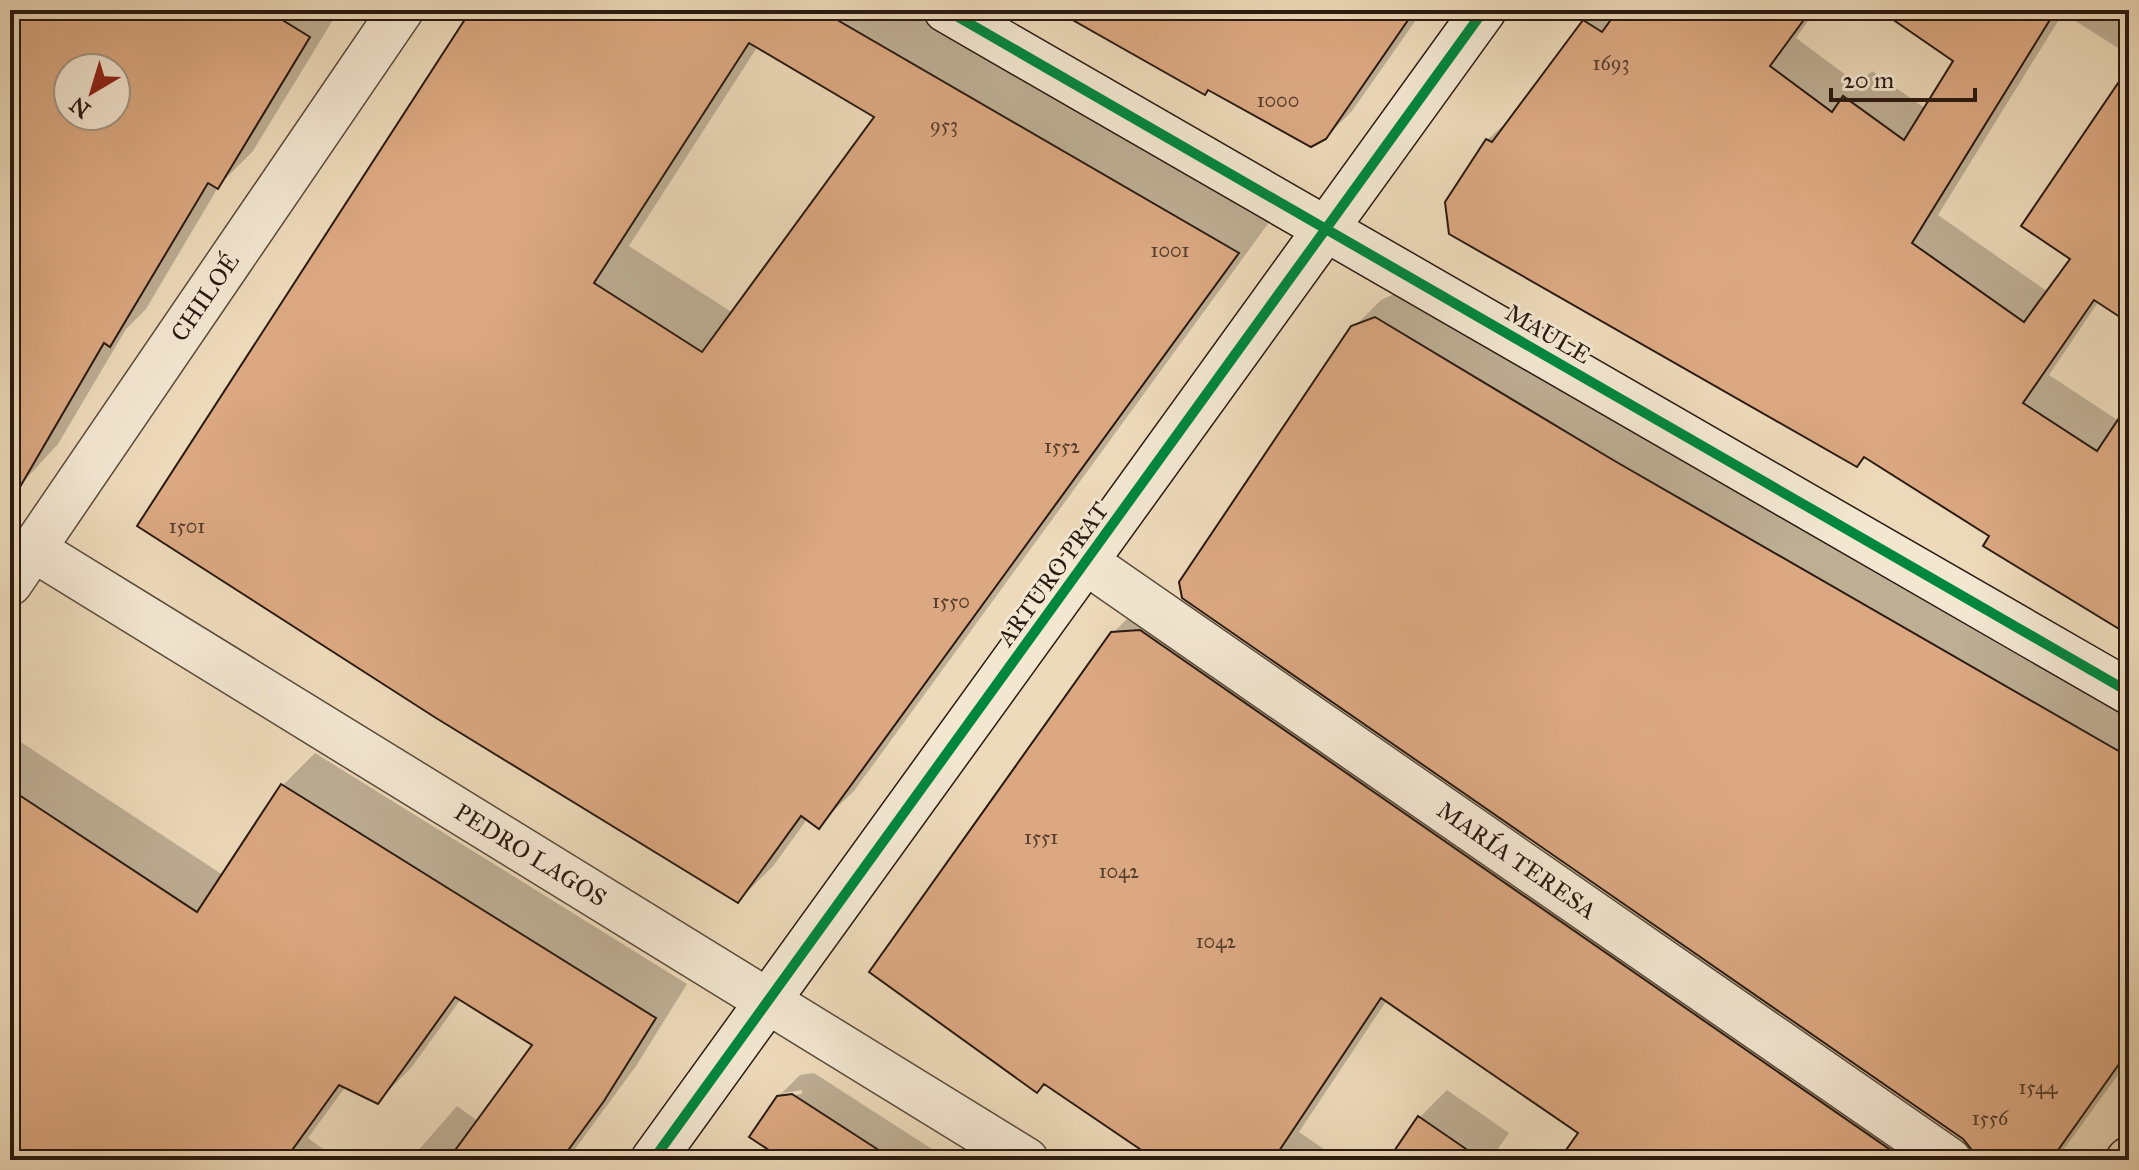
<svg xmlns="http://www.w3.org/2000/svg" width="2139" height="1170" font-family="'IM FELL Great Primer',serif">
<style>
.shadow{fill:#0003;fill-rule:evenodd}
.building{fill:#dba881;stroke:#291a10;stroke-width:2;fill-rule:evenodd}
.lines{fill:none;stroke-linecap:round;stroke-linejoin:round}
.street-casing{stroke:#5a4a3a;stroke-width:47}
.secondary-casing{stroke:#291a10;stroke-width:47}
.primary-casing{stroke:#291a10;stroke-width:47}
.street{stroke:#f3e7d2;stroke-width:44}
.secondary{stroke:#f3e7d2;stroke-width:44}
.primary{stroke:#eddaba;stroke-width:44}
.cycleway-casing{stroke:#f3e7d2;stroke-width:15}
.cycleway{stroke:#00873e;stroke-width:10}
.labels{text-anchor:middle;stroke-width:6;stroke-linejoin:round;paint-order:stroke}
.number-label{font-size:20px;fill:#563e2c}
.street-label{font-size:24px;fill:#291a10;stroke:#f3e7d2}
</style>
<rect width="100%" height="100%" fill="#eddaba"/>
<filter id="stains"><feTurbulence type="fractalNoise" baseFrequency=".0025" numOctaves="4"/><feColorMatrix values="0 0 0 0 .2 0 0 0 0 .09 0 0 0 0 .02 0 0 0 .5 -.17"/></filter>
<radialGradient id="worn" r=".72"><stop offset=".6" stop-color="#630" stop-opacity="0"/><stop offset="1" stop-color="#630" stop-opacity=".3"/></radialGradient>
<path class="shadow" d="M10,10H339L253,151L220,184L146,309L126,329L58,444L10,496ZM68,68H116V116H68Z
M474,10H919L1273,217L854,791L818,826L808,818L774,865L738,901ZM758,46L877,116L733,313L629,246Z
M1057,10H1423L1352,111L1325,138Z
M1595,10H1816L1796,38L1858,84L1872,71L1926,109L1956,60L1922,10H2129V55L2063,13L1938,215L2048,292L2072,259L2129,70V322L2099,301L2049,375L2119,421L2129,407V630L1992,535L1866,456L1857,465L1487,140L1517,113Z
M1403,290L1640,433L2129,715V1060L2056,1160H1590L1581,1132L1387,1000L1299,1132L1340,1160H1159L1113,633L1141,605L1962,1154L1975,1158L1973,1148L1353,328L1381,300Z
M10,735L223,875L282,786L315,753L687,984L636,1066L567,1160H410L457,1106L479,1122L535,1045L461,999L411,1068L378,1101L346,1086L308,1138L338,1160H10Z
M814,1073L949,1160H788L778,1097L800,1075ZM802,1090V1094L783,1097V1093Z
M1447,1090L1509,1133L1490,1160H1390L1420,1117Z"/>
<path class="building" d="M10,10H266L310,37L218,189L208,183L110,347L104,343L10,504ZM68,68H116V116H68Z
M471,10H820L1239,253L819,829L801,816L738,903L436,718L137,526ZM749,43L874,117L702,352L594,283Z
M1055,10H1415L1326,139L1311,147L1208,90L1205,95Z
M1618,10H1811L1770,66L1832,112L1843,96L1904,140L1953,61L1879,10H2056L1912,243L2024,322L2070,259L2021,226L2129,67V323L2094,300L2023,403L2097,451L2129,403V635L1983,546L1989,536L1864,457L1857,467L1449,234L1445,202L1486,139L1492,142L1583,20L1602,32Z
M1375,317L1613,460L2129,757V1050L2051,1160H1974L1971,1149L1963,1139L1182,598L1179,582L1351,326Z
M1140,630L1905,1160H1559L1578,1133L1381,998L1273,1160H1156L1044,1084L1037,1093L869,972L1111,632Z
M281,784L656,1018L604,1101L561,1160H448L532,1045L455,997L378,1104L339,1085L285,1160H10V789L197,912Z
M792,1094L894,1160H784L749,1137L777,1096Z
M1418,1116L1482,1160H1388Z"/>
<g class="lines">
<defs>
<g id="street">
<path id="s1" d="M33,549L1026,1160"/>
<path id="s2" d="M1086,562L1949,1160"/>
<path id="s3" d="M10,583L401,10"/>
</g>
<path id="secondary" d="M946,10L2129,692
M653,1160L1484,10"/>
<path id="primary" d="M2128,1160L2129,1159"/>
</defs>
<use href="#street" class="street-casing"/>
<use href="#secondary" class="secondary-casing"/>
<use href="#primary" class="primary-casing"/>
<use href="#street" class="street"/>
<use href="#secondary" class="secondary"/>
<use href="#primary" class="primary"/>
<defs>
<path id="cycleway" d="M946,10L2129,692
M653,1160L1484,10"/>
</defs>
<use href="#cycleway" class="cycleway-casing"/>
<use href="#cycleway" class="cycleway"/>
</g>
<g class="labels">
<g class="number-label">
<text x="1611" y="70">1693</text>
<text x="1278" y="107">1000</text>
<text x="944" y="132">953</text>
<text x="1170" y="257">1001</text>
<text x="1062" y="453">1552</text>
<text x="187" y="533">1501</text>
<text x="951" y="608">1550</text>
<text x="1041" y="844">1551</text>
<text x="1119" y="878">1042</text>
<text x="1216" y="948">1042</text>
<text x="2038" y="1094">1544</text>
<text x="1990" y="1125">1556</text>
</g>
<g class="street-label">
<text dy="8" stroke="none"><textPath href="#s3" startOffset="346">CHILOÉ</textPath></text>
<text transform="translate(1548 334) rotate(30)" y="8">MAULE</text>
<text transform="translate(1053 574) rotate(-54)" y="8">ARTURO PRAT</text>
<text dy="8" stroke="none"><textPath href="#s1" startOffset="584">PEDRO LAGOS</textPath></text>
<text dy="8" stroke="none"><textPath href="#s2" startOffset="524">MARÍA TERESA</textPath></text>
</g>
</g>
<rect width="2139" height="1170" fill="none" stroke="#eddaba" stroke-width="40"/>
<rect x="12" y="12" width="2115" height="1146" fill="none" stroke="#291a10" stroke-width="4"/>
<rect x="20" y="20" width="2099" height="1130" fill="none" stroke="#291a10" stroke-width="2"/>
<g transform="translate(92 92) rotate(218)"><circle r="38" fill="#f3e7d2" stroke="#a29584" stroke-width="2"/>
<path d="M0-6L14 30L0 20L-14 30Z" fill="#8f2418"/>
<text y="-12" font-size="22" font-weight="bold" text-anchor="middle" fill="#291a10">N</text>
</g>
<path d="M1831 88v12h144v-12" fill="none" stroke="#291a10" stroke-width="4"/>
<text x="1843" y="88" font-size="24" fill="#291a10" stroke="#f3e7d2" stroke-width="6" paint-order="stroke">20 m</text>
<rect width="100%" height="100%" filter="url(#stains)"/>
<rect width="100%" height="100%" fill="url(#worn)"/>
</svg>
